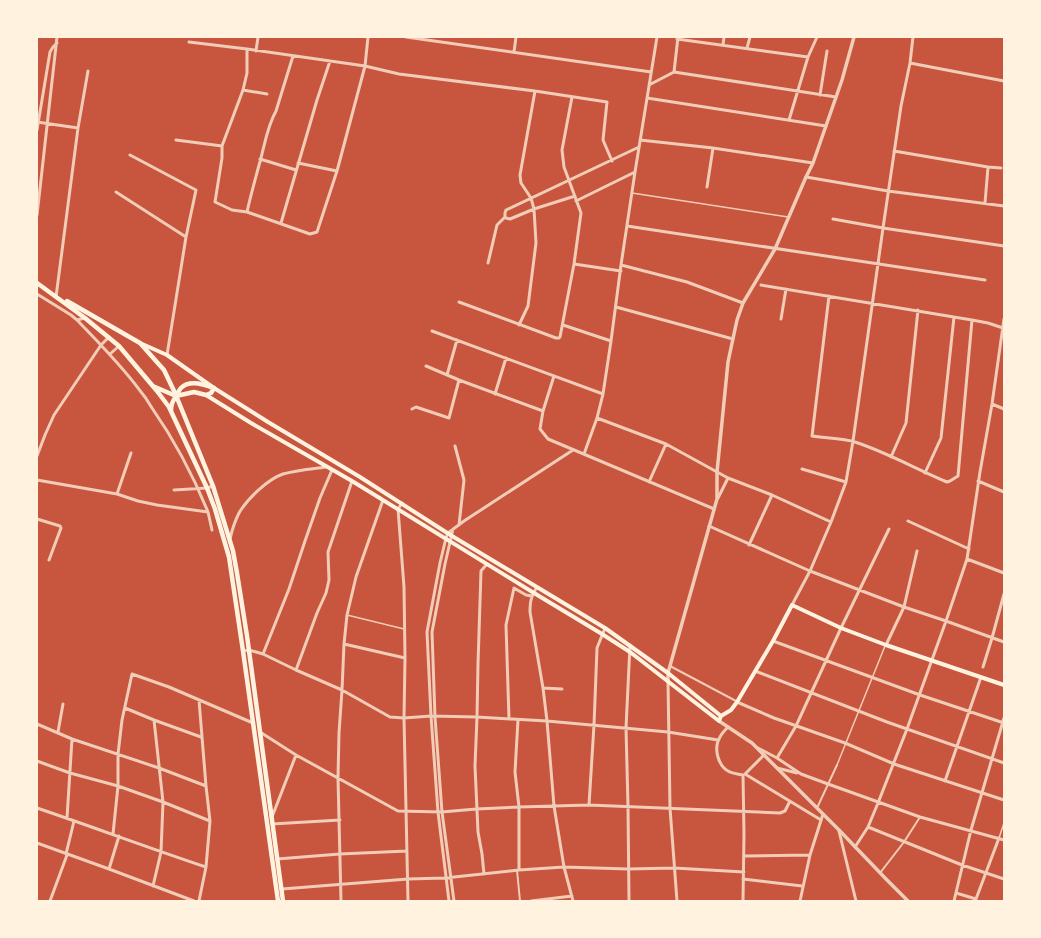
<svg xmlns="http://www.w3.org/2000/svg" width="1041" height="938" font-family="Poppins,sans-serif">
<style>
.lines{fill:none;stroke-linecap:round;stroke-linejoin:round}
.service{stroke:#f1ccb7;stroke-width:1.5}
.pedestrian{stroke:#f1ccb7;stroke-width:2}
.minor{stroke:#f1ccb7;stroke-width:3}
.tertiary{stroke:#f1ccb7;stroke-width:3.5}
.secondary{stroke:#fff3e0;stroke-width:4}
.primary{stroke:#fff3e0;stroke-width:4.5}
</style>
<rect width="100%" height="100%" fill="#c8553d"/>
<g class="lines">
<path class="service" d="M632,193L788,217
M347,615L404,629
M837,765L885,646
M999,838L1004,823"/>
<path class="pedestrian" d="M670,666L736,701
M817,808L837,765
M517,870L520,901
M880,873L904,842L920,817"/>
<path class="minor" d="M368,37L365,66L337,171L317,232L310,234L247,212L232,210L215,202L222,158V146L243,90L247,73V49L365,66L399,74L535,91L607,102L603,140L612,161
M406,37L651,72
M677,39L808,57
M189,42L247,49
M723,45L724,37
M747,48L750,37
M256,51L258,37
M514,52L516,37
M910,63L1004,81
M674,72L836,97
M674,72L678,37
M649,85L674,72
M243,90L267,94
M820,95L827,51
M647,98L826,126
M789,120L808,57L817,37
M37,122L78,128
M37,130L50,52L53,47L57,43
M176,140L222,146
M640,140L713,148L813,163
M894,151L988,167L1001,168
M130,155L196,190L186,237L167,355
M260,159L296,170
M298,163L337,171
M806,177L888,191L1004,206
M707,187L713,148
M116,192L186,237
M576,201L635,172
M985,203L988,167
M247,212C251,194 256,176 261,158C265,142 268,125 276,111L293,56
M37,215L57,37
M505,217L506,218L510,219L534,209L575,196
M833,219L883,228L1004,246
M281,223L317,100L330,61
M627,226L985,280
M488,263L497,225L505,217V213L506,210L639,147
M574,264L621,271
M621,265L687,282L743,303
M761,285L972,320L988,323L1003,328
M37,294L71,315L77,320L85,318
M829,296L812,436C824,438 844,438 855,442C886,452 916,469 947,482L950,481L958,476L972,320
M56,297L78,128L88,71
M459,302L556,338H559L560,337L574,264L581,213L564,167L562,150L572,97
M616,307L733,339
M781,319L786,289
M77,320C98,342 120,364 138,388C143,394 148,401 152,408C175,441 193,475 208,512
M519,325L528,306L536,243L534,209L531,198L521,183L520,175L535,91
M563,325L611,341
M432,331L603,394
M110,354L119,346
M426,366L459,380L543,411
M447,375L457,340
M554,376L543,411L540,429L548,439L714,509
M495,394L506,358
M992,404L1004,409
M412,409L416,407L449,418L459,380
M597,418L666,444L728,478L772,495L831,522
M455,446L464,480L459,525
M584,454L597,418L603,394L611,341L621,265L635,172L657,37
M37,456L45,435L54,415L101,345L109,337
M891,457L906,423L918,310
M802,469L846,482
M925,473L941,438L954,317
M37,480L117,494L138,501L157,505L208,512L212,530
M978,481L1004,492
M649,482L666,444
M174,490L207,488L213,486
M117,494L131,453
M718,498L728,478
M402,503L398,509L404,587L405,658L404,718L408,901
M37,519L60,526L61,528L49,560
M908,521L969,549
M709,526L810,571L904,607L946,621L1004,642
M453,529L445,564L432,632L435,717L442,812L454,901
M230,539C232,530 235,521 239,513C247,499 268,479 283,474C297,470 312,469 326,467
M749,545L772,495
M967,559L1004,573
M537,587C531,597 530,601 530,612L543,688L547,721L554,806L564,867L573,901
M792,605L810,571L831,522L846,482L853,441L883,228L901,106L910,63L913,37
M773,641L920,695L1004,723
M344,644L405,658
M886,645L904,607L917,551
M243,651L249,650L263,654L296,670L342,690L390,717L404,718L431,716L477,717L547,721L668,732L718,740
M263,654L289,589L305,541L320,498L332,470
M983,667L992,638L1004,594
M296,670L317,613L326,593L329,580L328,552L352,481
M755,671L887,722L1004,763
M668,681L670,808L677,901
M543,688L562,689
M199,700L206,786L210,821L206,867L199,901
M737,702L774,718L845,743L894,764L1004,800
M125,708L154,720L201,737
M509,719L506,625L514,588L526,595L532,596
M518,720L515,772L519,807V870
M37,724L72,739L159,768L206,786
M728,727C725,730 722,733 720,737C713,748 718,767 730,772C734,774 739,774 743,775
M58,732L63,704
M260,732L296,755L398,811L442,812L476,809L519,807L589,805L780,813L785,811L790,801
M758,748L777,758L801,774L828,784L920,817L1004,840
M777,758L796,726L841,628L889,529
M37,761L70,773L118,786L163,802L210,821
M777,768L797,773
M745,774L821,820
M745,774L764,755
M743,775L744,834L743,901
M945,781L981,677
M589,805L594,725L597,648L605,628
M37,808C93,827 149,848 206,867
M272,817L296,755
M67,818L72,739
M272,824L340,820
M868,827L962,865L1004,879
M839,831L856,901
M113,834L118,786V754L122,720L132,674L169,687L253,723
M37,843L109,869L194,901
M855,847L868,827L878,803L907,729L946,621L967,559L980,472L992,404L1004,319
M66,854L74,821
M744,856L810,855
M277,859L340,854L407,851
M109,869L119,836
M484,874L482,854L478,832L475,766L477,717L478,664L481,571L487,564
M743,879L802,886
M153,886L161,852L163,802L154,720
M282,889L408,879L445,878L519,870L564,867L628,869L674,868L744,872
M956,893L976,899L999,838
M50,901L67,855
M341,901L338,778L339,733L342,690L344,644L347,615L356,577L383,500
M449,901L438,812L431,716L427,632L440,563L446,538L448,533L464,521L573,450
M531,901L572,896
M629,901L628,806L626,728L630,645
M800,901L810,855L823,814
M954,901L971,830L1004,718"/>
<path class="tertiary" d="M668,681V673L717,499V472L728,362L737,320L743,303L775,249L806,177L813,163L842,80L854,37
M719,721L752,743L839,830L887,880L908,901"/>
<path class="secondary" d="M140,343L167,355L214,388L268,422L360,477L452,536L605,628L668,673L721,716
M206,395L251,423L352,481L534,593L602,634L630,652L719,721L721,716
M721,716L731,710L737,702L773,641L792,605L841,628L886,645L1004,685"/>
<path class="primary" d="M37,283L85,318L119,346L157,391L169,407L207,488L215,509L229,557L243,651L278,901
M67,301L140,343L164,370L175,393L213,486L233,551L237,573L247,636L283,901
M155,387L176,396L194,392L206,395L211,393L214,388C204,385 190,379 181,388C179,390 178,393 176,396C173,401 171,404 171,411"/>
</g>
<rect width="1041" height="938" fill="none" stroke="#fff3e0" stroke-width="76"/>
</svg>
